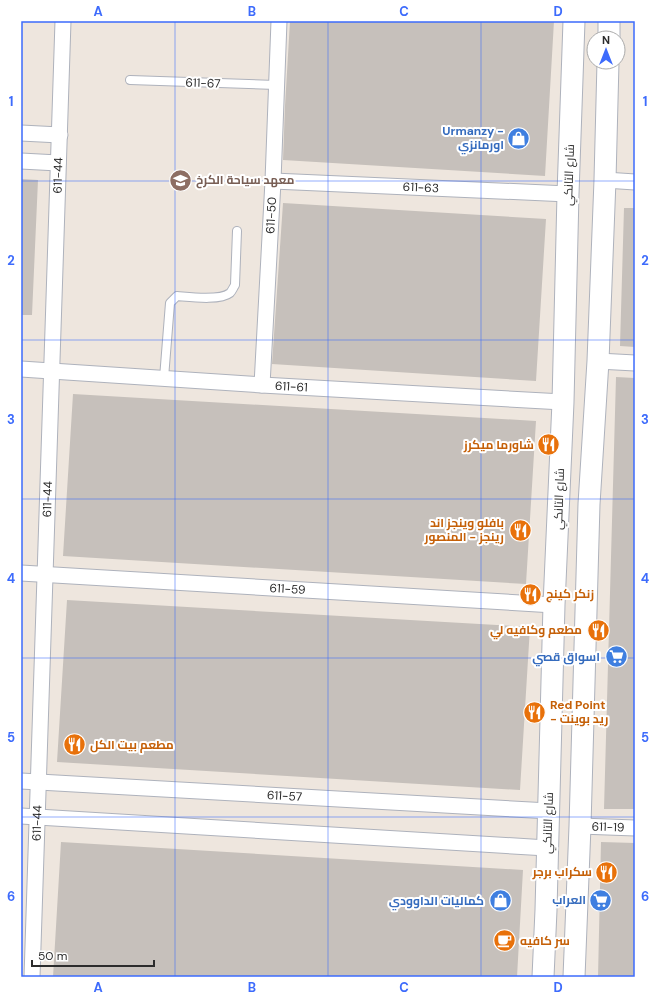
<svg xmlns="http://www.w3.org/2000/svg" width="656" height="998" font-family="'DM Sans',Cairo,sans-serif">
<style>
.building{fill:#c6c0bb}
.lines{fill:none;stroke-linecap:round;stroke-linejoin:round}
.lane-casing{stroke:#aeb2bc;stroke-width:10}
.street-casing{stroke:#aeb2bc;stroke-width:17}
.secondary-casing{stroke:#aeb2bc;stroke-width:23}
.lane{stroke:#fff;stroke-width:8}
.street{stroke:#fff;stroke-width:15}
.secondary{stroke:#fff;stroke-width:21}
.grid{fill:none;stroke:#3d6bfc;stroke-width:1;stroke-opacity:0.55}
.labels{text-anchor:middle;stroke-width:4;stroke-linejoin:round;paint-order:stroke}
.street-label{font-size:12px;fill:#2c2c2c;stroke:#fff}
.shop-label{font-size:12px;font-weight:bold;fill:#366cbe;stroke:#fff;text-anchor:end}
.education-label{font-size:12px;font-weight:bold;fill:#785e54;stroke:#fff;text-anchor:start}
.food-label{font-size:12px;font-weight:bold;fill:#c56008;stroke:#fff;text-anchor:end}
.neatline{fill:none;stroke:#3d6bfc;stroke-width:1.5}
.grid-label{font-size:13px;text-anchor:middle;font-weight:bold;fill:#3d6bfc}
</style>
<rect width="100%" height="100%" fill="#eee6de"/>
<path class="building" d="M290,21H554L545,176L283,160L285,106Z
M21,179L38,180L32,315H21Z
M283,203L546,219L536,381L272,364Z
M624,208H635V347L620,346Z
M616,377L635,378V809H604Z
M73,394L536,421L526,584L63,556Z
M67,600L530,627L520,790L57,762Z
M61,842L523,870L517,977H53Z
M601,842L635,843V977H598Z"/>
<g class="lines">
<defs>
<path id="lane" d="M130,80L276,85
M164,378L170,303L177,296C190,297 220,301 230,293C232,291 233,288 235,285L237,231"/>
<g id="street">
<path d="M21,133L60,135"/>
<path d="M21,161L58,163"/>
<path d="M605,180L635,182"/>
<path id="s1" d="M273,181L568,194"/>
<path d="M598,361L635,363"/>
<path id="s2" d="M21,369L262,385L563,402"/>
<path id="s3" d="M262,385L273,181L279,21"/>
<path id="s4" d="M21,573L554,605"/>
<path id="s5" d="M21,781L549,811"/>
<path d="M21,816L547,848"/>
<path id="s6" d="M580,826L635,828"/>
<path id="s7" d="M32,977L63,21"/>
</g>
<path id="secondary" d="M609,38V21
M543,977L546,910L554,605L563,402L568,194L574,21
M574,977L580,826L589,504L598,361L605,180L608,62"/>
</defs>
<use href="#lane" class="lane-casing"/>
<use href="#street" class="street-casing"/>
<use href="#secondary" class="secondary-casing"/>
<use href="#lane" class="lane"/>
<use href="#street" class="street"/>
<use href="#secondary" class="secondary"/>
</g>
<path class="grid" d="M175,21V977M328,21V977M481,21V977M21,181H635M21,340H635M21,499H635M21,658H635M21,817H635"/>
<defs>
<symbol id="shop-disc" viewBox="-11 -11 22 22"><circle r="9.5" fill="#3f7fe0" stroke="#fff"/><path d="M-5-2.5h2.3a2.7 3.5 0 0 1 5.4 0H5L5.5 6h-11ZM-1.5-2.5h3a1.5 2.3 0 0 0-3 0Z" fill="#fff"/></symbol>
<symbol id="university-disc" viewBox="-11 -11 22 22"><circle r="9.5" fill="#8d6e63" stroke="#fff"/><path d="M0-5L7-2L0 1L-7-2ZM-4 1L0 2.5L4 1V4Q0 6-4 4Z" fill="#fff"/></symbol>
<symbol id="restaurant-disc" viewBox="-11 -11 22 22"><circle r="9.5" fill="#e8710a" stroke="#fff"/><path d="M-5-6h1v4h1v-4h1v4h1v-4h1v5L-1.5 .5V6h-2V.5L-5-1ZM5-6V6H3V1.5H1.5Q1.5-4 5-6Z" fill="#fff"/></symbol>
<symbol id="supermarket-disc" viewBox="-11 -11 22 22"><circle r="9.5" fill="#3f7fe0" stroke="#fff"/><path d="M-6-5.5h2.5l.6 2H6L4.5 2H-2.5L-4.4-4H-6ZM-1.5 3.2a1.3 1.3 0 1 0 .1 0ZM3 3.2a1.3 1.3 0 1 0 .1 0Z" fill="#fff"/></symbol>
<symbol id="cafe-disc" viewBox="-11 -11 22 22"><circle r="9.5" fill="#e8710a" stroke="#fff"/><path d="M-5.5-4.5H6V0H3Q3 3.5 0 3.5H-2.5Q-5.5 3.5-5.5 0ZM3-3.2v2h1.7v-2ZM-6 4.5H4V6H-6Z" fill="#fff"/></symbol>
</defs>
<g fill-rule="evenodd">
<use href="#shop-disc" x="506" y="126" width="25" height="25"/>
<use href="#university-disc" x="168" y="168" width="25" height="25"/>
<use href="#restaurant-disc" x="536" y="432" width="25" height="25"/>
<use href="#restaurant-disc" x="508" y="518" width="25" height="25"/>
<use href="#restaurant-disc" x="518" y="582" width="25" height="25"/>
<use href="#restaurant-disc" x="586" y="618" width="25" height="25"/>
<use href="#supermarket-disc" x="604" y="644" width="25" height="25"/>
<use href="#restaurant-disc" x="522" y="700" width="25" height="25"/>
<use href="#restaurant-disc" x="62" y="732" width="25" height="25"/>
<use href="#restaurant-disc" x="594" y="860" width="25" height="25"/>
<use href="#supermarket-disc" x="588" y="888" width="25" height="25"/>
<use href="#shop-disc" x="488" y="888" width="25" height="25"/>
<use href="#cafe-disc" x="492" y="928" width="25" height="25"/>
</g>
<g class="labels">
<g class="street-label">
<text transform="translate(203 83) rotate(2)" y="4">611-67</text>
<text dy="4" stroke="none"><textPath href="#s7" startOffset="802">611-44</textPath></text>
<text transform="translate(569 175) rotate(-88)" y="4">شارع التانكي</text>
<text dy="4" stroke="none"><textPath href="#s1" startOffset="148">611-63</textPath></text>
<text dy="4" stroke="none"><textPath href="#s3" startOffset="170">611-50</textPath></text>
<text dy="4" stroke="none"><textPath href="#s2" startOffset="271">611-61</textPath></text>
<text dy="4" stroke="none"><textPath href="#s7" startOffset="478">611-44</textPath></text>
<text transform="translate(559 499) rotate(-88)" y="4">شارع التانكي</text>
<text dy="4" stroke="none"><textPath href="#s4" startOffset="267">611-59</textPath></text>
<text dy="4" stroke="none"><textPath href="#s5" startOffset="264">611-57</textPath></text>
<text dy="4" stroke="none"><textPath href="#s7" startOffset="154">611-44</textPath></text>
<text transform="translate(548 823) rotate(-88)" y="4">شارع التانكي</text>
<text dy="4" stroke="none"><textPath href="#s6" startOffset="28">611-19</textPath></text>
</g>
<g class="shop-label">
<text x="504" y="135">Urmanzy -<tspan x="504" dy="14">اورمانزي</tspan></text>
<text x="600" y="661">اسواق قصي</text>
<text x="586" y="904">العراب</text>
<text x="484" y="905">كماليات الداوودي</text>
</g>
<g class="education-label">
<text x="196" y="184">معهد سياحة الكرخ</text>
</g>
<g class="food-label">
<text x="534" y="449">شاورما ميكرز</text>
<text x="504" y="527">بافلو وينجز اند<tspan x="504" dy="14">رينجز - المنصور</tspan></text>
<text x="546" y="598" text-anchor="start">زنكر كينج</text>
<text x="582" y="634">مطعم وكافيه لي</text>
<text x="550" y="709" text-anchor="start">Red Point<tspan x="550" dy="14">- ريد بوينت</tspan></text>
<text x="90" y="749" text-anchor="start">مطعم بيت الكل</text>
<text x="592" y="876">سكراب برجر</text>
<text x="520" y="945" text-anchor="start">سر كافيه</text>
</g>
</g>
<rect width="656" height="998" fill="none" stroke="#ffffff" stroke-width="44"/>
<g transform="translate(606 50)"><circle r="19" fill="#ffffff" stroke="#ababab"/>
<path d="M0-3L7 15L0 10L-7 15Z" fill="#3d6bfc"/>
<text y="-6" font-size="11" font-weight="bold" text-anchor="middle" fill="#2c2c2c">N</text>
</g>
<path d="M32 960v6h122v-6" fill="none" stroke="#2c2c2c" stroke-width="2"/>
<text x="38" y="960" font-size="12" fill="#2c2c2c" stroke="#ffffff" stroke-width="3" paint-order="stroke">50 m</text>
<rect x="22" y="22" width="612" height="954" class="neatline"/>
<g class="grid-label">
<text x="98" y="16">A</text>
<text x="252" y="16">B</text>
<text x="404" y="16">C</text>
<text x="558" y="16">D</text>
<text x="11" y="106">1</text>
<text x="645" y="106">1</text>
<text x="11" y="265">2</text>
<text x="645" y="265">2</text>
<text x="11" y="424">3</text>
<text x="645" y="424">3</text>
<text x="11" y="583">4</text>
<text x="645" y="583">4</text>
<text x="11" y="742">5</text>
<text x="645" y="742">5</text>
<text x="11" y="901">6</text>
<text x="645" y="901">6</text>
<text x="98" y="992">A</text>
<text x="252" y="992">B</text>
<text x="404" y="992">C</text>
<text x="558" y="992">D</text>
</g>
</svg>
